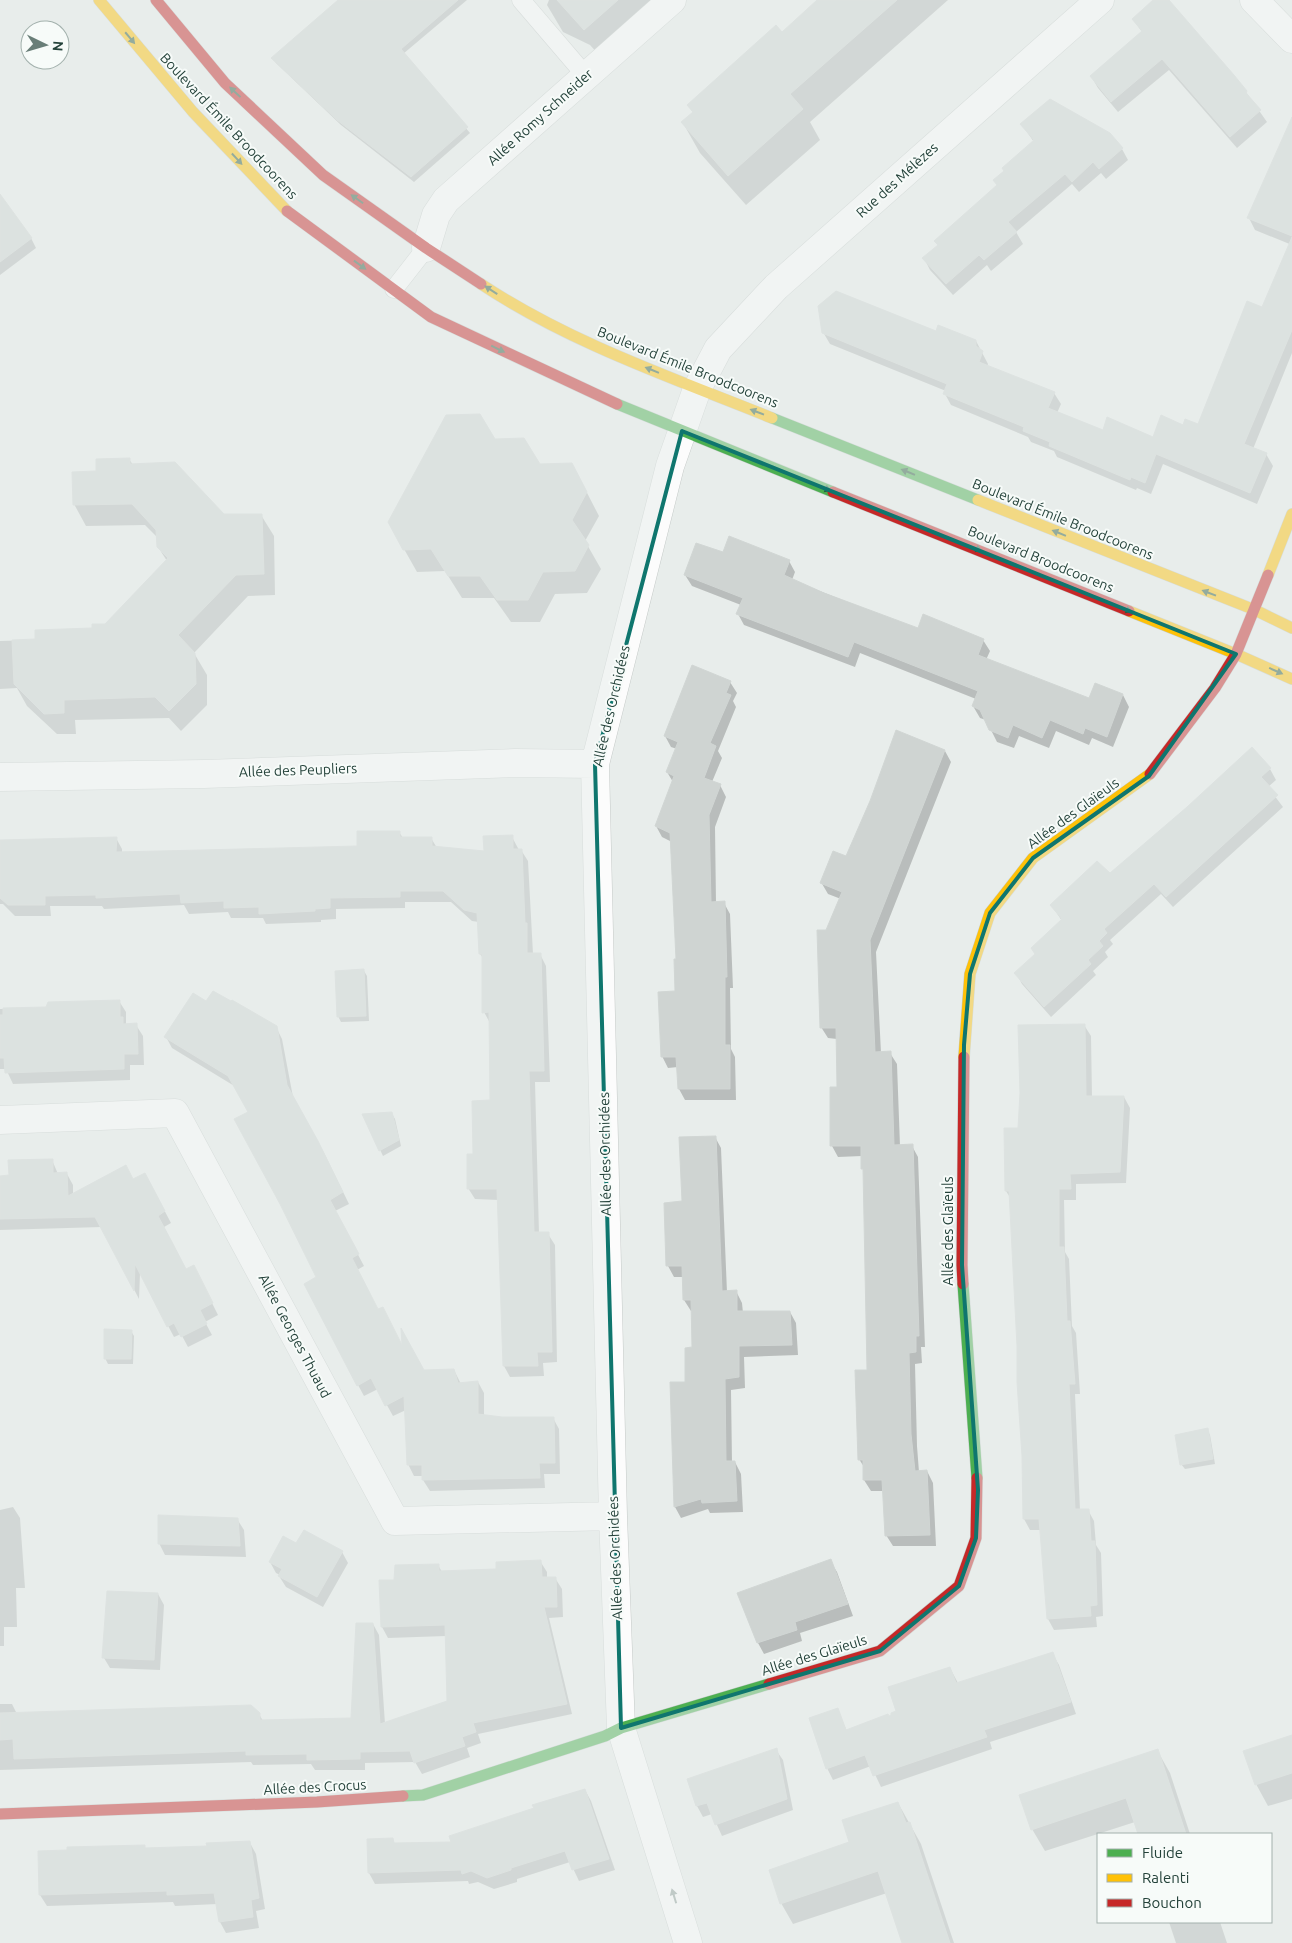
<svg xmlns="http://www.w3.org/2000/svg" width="1292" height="1943" font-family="Ubuntu,sans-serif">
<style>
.shadow{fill:#0003}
.building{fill:#cfd4d2;stroke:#d1d6d4}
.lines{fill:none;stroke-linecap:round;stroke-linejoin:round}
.lane-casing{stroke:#c5cac8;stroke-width:19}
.street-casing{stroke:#c5cac8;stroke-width:29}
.fast-casing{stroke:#c3cbc8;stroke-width:12}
.slow-casing{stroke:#c3cbc8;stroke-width:12}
.jam-casing{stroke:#c3cbc8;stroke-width:12}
.lane{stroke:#fcfcfc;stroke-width:18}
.street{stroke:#fcfcfc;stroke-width:28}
.fast{stroke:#4caf50;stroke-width:11}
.slow{stroke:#ffc107;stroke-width:11}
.jam{stroke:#c62828;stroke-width:11}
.oneway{fill:#2e5d40}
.oneway2{fill:#909f9b}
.marked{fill:none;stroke:#0f766e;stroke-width:4;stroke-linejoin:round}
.labels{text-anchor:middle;stroke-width:4;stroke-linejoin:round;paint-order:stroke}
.street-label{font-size:14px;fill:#24423a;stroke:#f7fbf9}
</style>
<rect width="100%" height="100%" fill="#e8edeb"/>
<path class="shadow" d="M340,0H467L403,54L470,133L414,182L341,125L276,63L273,58Z
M549,0H664L600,56L590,45L563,32L547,5Z
M819,0H948L810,122L820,140L746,205L700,153L683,123L693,113L689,106L782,34Z
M1155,0H1159L1246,92L1267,122L1237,148L1169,70L1118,112L1098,88L1091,76L1142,32L1133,19Z
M1022,125L1109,134L1122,149L1128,160L1106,179L1101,173L1079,192L1072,184L1016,232L1023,244L991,271L987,265L953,295L930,270L924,258L938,246L935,241L998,186L1034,142Z
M1292,142V245L1255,230L1249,218Z
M0,225L31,238L36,248L0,275Z
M1292,272V353L1253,449L1266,454L1273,466L1257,504L1163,464L1151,494L1137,488L1136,490L1057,457L1054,451L1031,442L1028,437L951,405L945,394L946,391L830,344L823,332H936L976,341L988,364L987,367L1054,393L1061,404L1057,413L1103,431L1153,439L1184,426H1199L1263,309Z
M494,440L539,466L584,487L599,516L585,541L601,569L587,593L555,594L540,622H511L494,598H462L445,571L417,572L404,549Z
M129,459L133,465L223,515H261L274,536L275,595L248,596L194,653L207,675V705L181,731L169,718L75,720L76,734H57L27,706L17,688L0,689V641L37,640L93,630L106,625L167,561L158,547V538L145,525L86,526L74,504L98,472Z
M724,553L789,561L795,572L792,580L918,630L983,640L990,651L986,660L1090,700L1096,684L1123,695L1129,707L1113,747L1092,738L1089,745L1056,731L1049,748L1019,736L1014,748L997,742L986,720L980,718L973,706L976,699L860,653L855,667L744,625L738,614L741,605L692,586L685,575Z
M730,682L737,693L733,701L736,707L718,751L722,758L712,782L720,785L726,797L715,827L716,903H724L730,914L733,988H730L731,1049L735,1057L736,1100H685L679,1089L678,1067L668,1068L662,1056L677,993V960L672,842L662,837L656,826L673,782L667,772L677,749L671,747L665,736Z
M897,732L945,751L951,762L876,952L881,1053H890L897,1064L900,1146H912L918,1157L925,1347H921L922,1363L915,1364L917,1446L919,1472L927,1471L933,1483L936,1546H893L886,1535L884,1491H871L864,1480V1467L859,1459L868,1371L864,1172L862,1156L838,1157L832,1146L839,1088L837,1039L828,1038L821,1027L827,931L841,899L828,894L821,882L847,858L871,802Z
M1270,769L1276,780L1268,787L1283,807L1173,907L1161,894L1110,940L1113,944L1105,952L1108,957L1093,971L1096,975L1051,1017L1022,984L1016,973L1037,954L1062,921L1052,906L1110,875Z
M399,832L403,838H431L437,848L485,852L512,837L519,850H521L528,861L533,954H540L546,966L550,1082H535L539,1234H548L555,1245L557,1362L543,1363L544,1376L510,1377L504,1366L499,1200L475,1199L468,1188L474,1155L492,1102L490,1023L484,1012L483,958L480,954L479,922L472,921L451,902H405V908L336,909V919L321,920V922L266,924L263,918H231L228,912L189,914L184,905L104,909L102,906H50L51,916H15L3,904H0V842L116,838L122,849V853L358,847Z
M364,971L367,976L369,1021L341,1022L338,1016Z
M119,1001L126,1012V1025H136L143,1036L144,1065H130V1080L13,1084L6,1069H0V1009L46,1008Z
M207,1003L276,1027L282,1039L293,1097L324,1153L349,1204L335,1211L364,1266L357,1270L378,1311L403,1349L424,1371L454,1370L461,1384L478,1382L484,1393V1416L502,1419L553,1418L559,1429L560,1474H544L545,1488L430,1491L423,1480V1476H414L408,1464L406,1410L393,1416L378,1389L364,1396L358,1385L318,1278L250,1112L236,1087L172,1048L166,1037Z
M1084,1025L1091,1036L1092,1097H1124L1130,1108L1126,1183L1076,1184V1200H1064L1065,1252L1069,1259L1072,1326L1076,1333L1080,1394H1075L1080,1510H1088L1094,1521L1096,1545L1101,1553L1103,1616L1096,1617L1097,1627L1054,1630L1048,1619L1041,1530H1030L1024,1519L1023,1456L1011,1199L1006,1191L1020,1129Z
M392,1114L395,1119L401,1146L383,1156L364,1116Z
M715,1137L721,1148L727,1292L736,1291L742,1303L743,1313L790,1312L796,1323L798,1355L744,1357L745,1388L731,1390L732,1463L735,1462L741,1474L743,1512L710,1513L708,1509L681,1518L675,1507L671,1383H686L693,1349V1311H691L684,1300V1277H674L668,1266L666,1204L683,1203Z
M52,1160L58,1174H67L73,1185V1194L133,1181L151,1185L171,1223L164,1227L186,1270L199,1277L218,1315L205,1322L212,1335L188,1347L181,1334L174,1337L140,1273L139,1299L102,1227L0,1230V1177H10Z
M131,1331L134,1336L133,1364H108L105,1358Z
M1207,1429L1210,1435L1215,1464L1185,1469L1181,1464Z
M13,1507L20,1518L25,1588H16L17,1627H4V1646H0V1510Z
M237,1519L244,1530L246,1557L165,1555L159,1543Z
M297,1545L342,1552L348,1563L323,1607L286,1587L279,1576L280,1575L276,1573L270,1562Z
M540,1561L547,1572V1578H555L562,1589L563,1617L549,1618L572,1714L478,1734L481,1743L467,1748L470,1757L422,1774L415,1762L365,1763V1770H315L311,1764L253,1765L251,1762L0,1770V1704H12L17,1714H259L263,1721L352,1719L373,1624L379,1635L385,1724L449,1702L446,1636L388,1638L382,1627L380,1581H396L438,1565L442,1572L498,1571Z
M830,1561L837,1572L853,1616L800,1633L802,1641L764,1654L758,1643L739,1594Z
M158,1594L164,1605L160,1670L110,1668L104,1658Z
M1052,1653L1059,1665L1076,1714L990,1742L992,1749L881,1787L871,1766L833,1780L827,1768L837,1709L847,1731L889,1717L898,1712L950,1668L958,1683Z
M1292,1736V1799L1268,1806L1256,1784Z
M776,1750L783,1760L793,1810L722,1836L712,1814L703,1817L697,1806Z
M1157,1750L1170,1773L1190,1834H1139L1135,1822L1045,1851L1032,1829Z
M585,1790L591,1801L615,1870L579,1881L570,1862L517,1879V1882L494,1889L478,1882L469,1884L468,1881L375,1884L369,1873L392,1840L395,1844L453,1843Z
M898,1803L921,1844L954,1943H903L887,1893L793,1924L781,1903Z
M250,1843L256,1854L265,1909L256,1911L259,1928L226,1933L220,1922L217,1904L175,1906L173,1902L47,1906L40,1895L144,1846L146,1849L208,1847Z
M1169,1922H1220L1227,1943H1176Z"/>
<path class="building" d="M338,0H458L401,49L468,127L411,177L337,120L271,58Z
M557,0H618L584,30Z
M817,0H897L790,94L803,109L728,176L681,122L693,112L687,105L776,25L782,32Z
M1153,0H1169L1234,75L1247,91L1246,93L1261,110L1230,137L1162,59L1111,102L1090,76L1142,31L1132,19Z
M1050,99L1110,133L1123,148L1099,169L1093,162L1072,182L1065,174L1008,222L1017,232L984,260L979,255L946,284L922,258L938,245L934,241L997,185L993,180L1004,171L1002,168L1034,140L1020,124Z
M1292,117V236L1247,218Z
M0,194L32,238L0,262Z
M1292,237V330L1244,444L1267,453L1250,493L1156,454L1145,483L1131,477L1130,480L1049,446L1050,442L1023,431L1024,427L943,394L947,384L822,333L818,306L836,291L936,331L938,325L976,340V346L983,351L979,362L1055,392L1048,408L1103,430L1107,417L1153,437L1161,415L1183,425L1185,419L1198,424L1247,301L1262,307Z
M480,414L495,439L524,438L540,464L572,463L587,492L572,520L589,545L575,571L543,572L528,600H497L480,576H448L431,549L403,550L388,522L446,415Z
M130,458V464L175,462L224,514H262L264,574L236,575L178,635L195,653L196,684L169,711L155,697L64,700V713L44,714L14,684L12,640L35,639V630L92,628V624H105L168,558L157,547L156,530L132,504L73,505L72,472L96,471V459Z
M729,536L790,560L784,575L824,593L918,628L923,614L984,639L978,655L1089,698L1095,683L1123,694L1107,737L1085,728L1083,734L1050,720L1042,738L1013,725L1008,738L989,730L980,710L972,706L978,691L854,642L848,657L736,614L743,598L684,575L696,543L723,552Z
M692,665L731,681L726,693L731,695L710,743L716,746L704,778L721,784L709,815L711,902L725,901L727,977H725V1045H730V1089H678L676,1057H661L658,992L675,991L674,959H676L670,833L655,826L674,776L666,772L678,742L664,736Z
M896,730L945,750L870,940L875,1052L891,1051L894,1145L913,1144L919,1336H916V1352L909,1353L911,1434L915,1471L927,1470L930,1535L885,1536L882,1480H863V1460H858L855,1370H867L863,1169H861V1146H830V1087H837L836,1028H820L817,930H826L842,892L820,883L833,851L846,856L870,801Z
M1252,747L1271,768L1261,777L1278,795L1166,897L1154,884L1104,929L1107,933L1099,941L1103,946L1088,960L1091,964L1044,1007L1014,973L1035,954L1031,948L1062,919L1050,905L1097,861L1110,873L1187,807Z
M357,831H400V837H432V846L484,851L483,836L513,835V849H522L525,923H527V953H541L544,1071H529L534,1232H549L552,1352H537L538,1366H503L497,1189H467V1154H473L472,1101L490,1100L489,1012L482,1013V954H479L477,913L464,910L443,891H400V897L330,898V908L315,909V911L259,914V907L224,908V901L181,903L180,894L96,898V895L45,896V905H8L0,898V840L117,837L116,852L202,850L357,846Z
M364,969L366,1016L337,1017L335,971Z
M213,991L231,1001L232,1000L277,1026L287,1085L318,1141L343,1192L330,1200L359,1254L352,1258L378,1309L383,1307L402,1345L401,1328L424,1370L454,1369L458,1383L478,1381V1414L502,1417H554L555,1463H539L540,1478L422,1480V1465H407L404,1396L385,1406L371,1378L357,1386L304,1284L316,1277L280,1204L234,1119L248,1112L228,1076L164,1037L193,993L206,1001Z
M120,1000V1017H123V1024L137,1023L138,1054H124V1069L5,1073L4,1058H0V1015H3V1008L46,1007L48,1002Z
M1085,1024L1086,1096H1124L1120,1172L1070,1174L1071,1189H1059V1247H1064L1067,1321H1070L1075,1384H1069L1075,1509H1089L1091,1541H1095L1097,1605L1090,1606L1091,1616L1047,1619L1039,1519H1023L1022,1456L1017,1382V1346L1009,1191H1005L1004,1128H1018L1020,1093L1018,1025Z
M392,1112L399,1140L379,1151L362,1114Z
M716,1136L722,1291L737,1290V1311H790L792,1345L739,1346V1377L725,1379L726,1461H735L737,1501L702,1503L701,1499L674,1507L670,1382H685V1348L692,1347L691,1300H683L682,1266H666L664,1203L682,1201L679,1137Z
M53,1159V1173L67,1172L68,1196L126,1165L133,1179L145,1173L165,1211L158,1216L172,1242L186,1269L194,1265L213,1303L200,1310L207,1324L181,1337L174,1323L167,1327L135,1264L134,1291L95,1217L0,1219V1176L9,1175L8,1160Z
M104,1329L132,1330L131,1359H104Z
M1208,1428L1213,1459L1180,1465L1175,1435Z
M158,1515L238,1518L240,1546L158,1544Z
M304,1530L343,1551L317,1597L278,1576L282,1569L269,1562L283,1536L296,1543Z
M831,1559L848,1604L795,1622L797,1630L757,1643L737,1593Z
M541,1560L542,1577H556L557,1607H544L567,1704L473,1723L476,1732L462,1737L465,1746L414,1763L410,1751L360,1752V1759L307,1760V1754L246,1755V1751L14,1759L13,1739L0,1740V1713L251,1705L260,1713V1720L351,1718L356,1623H373L380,1724L447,1701L445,1625L381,1627L379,1580H394L395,1565L439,1564V1571L496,1569V1562Z
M107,1591L158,1593L154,1660L102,1658Z
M1053,1652L1071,1702L984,1730L987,1737L873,1776L865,1755L826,1769L809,1718L838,1708L846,1730L888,1714L889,1716L891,1715V1713L896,1711L888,1687L950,1667L956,1683Z
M1292,1735V1773L1255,1785L1243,1751Z
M777,1748L787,1799L715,1825L707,1803L696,1806L687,1779Z
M1158,1749L1186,1834H1138L1126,1798L1031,1830L1019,1795Z
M585,1789L609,1859L572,1870L565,1851L511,1868V1870L487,1878L471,1871L462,1874L461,1870L368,1873L367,1839L393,1838L394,1843L451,1842L449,1836L534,1808L532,1805Z
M898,1802L906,1823L910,1822L950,1943H902L878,1871L780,1904L769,1870L849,1842L842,1820Z
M250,1841L259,1898L251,1900L253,1917L219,1922L214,1893L167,1895V1891L39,1895L38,1851L67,1850V1847L145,1845V1848L207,1846L206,1843Z"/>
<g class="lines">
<defs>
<path id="lane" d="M521,0L586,76
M394,289L426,248"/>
<path id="street" d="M1254,0L1292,39
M426,248L436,215L446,200L672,0
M0,777L204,774L515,763L595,764
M0,1120L175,1113L395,1521L613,1516
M688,1943L621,1728L613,1516L595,764L670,466L697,389L718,349L776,287L1100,0"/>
<path id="fast" d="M617,404L833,492
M772,418L978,500
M963,1284L977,1478
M403,1796L423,1795L605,1736L621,1728L769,1684"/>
<path id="slow" d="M99,0L193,112L287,211
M481,284C570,343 673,378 772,418
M978,500L1255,610L1292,628
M1268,575L1292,514
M1129,611L1236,654L1292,679
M964,1057L970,974L990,913L1033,858L1150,774"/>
<path id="jam" d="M156,0L225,83L323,175L426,248L481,284
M287,211L431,317L617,404
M833,492L1129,611
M1150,774L1215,688L1236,654L1268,575
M963,1284L962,1265L964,1057
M769,1684L880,1651L959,1586L976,1538L977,1478
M0,1814L317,1802L403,1796"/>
</defs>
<use href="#lane" class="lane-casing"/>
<use href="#street" class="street-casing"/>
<use href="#fast" class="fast-casing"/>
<use href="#slow" class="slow-casing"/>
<use href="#jam" class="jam-casing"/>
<use href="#lane" class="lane"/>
<use href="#street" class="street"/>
<use href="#fast" class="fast"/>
<use href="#slow" class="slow"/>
<use href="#jam" class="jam"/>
</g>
<defs><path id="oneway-solid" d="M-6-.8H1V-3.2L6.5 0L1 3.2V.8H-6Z" transform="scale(1.25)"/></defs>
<g class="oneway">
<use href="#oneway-solid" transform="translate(130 38) rotate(50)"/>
<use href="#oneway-solid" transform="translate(235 92) rotate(-137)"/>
<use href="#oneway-solid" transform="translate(237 159) rotate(47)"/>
<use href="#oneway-solid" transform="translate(357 199) rotate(-145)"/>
<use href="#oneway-solid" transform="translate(360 265) rotate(36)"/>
<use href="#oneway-solid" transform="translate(491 290) rotate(-147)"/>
<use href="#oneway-solid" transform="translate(498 349) rotate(26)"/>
<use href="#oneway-solid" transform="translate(652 370) rotate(-158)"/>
<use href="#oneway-solid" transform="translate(757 412) rotate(-159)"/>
<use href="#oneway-solid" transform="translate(908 472) rotate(-158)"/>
<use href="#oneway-solid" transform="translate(824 488) rotate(22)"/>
<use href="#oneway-solid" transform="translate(1059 533) rotate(-158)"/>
<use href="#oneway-solid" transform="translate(975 548) rotate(22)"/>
<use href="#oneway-solid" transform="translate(1209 593) rotate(-159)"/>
<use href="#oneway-solid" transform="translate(1125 609) rotate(22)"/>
<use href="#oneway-solid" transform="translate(1276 671) rotate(24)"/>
</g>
<use class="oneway2" href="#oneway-solid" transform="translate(674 1896) rotate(-107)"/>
<path d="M0 0H1292V1943H0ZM682,431L1236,654L1149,776L1033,858L990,913L970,974L964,1045L962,1265L978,1490L976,1538L959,1586L880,1651L621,1728L595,764Z" fill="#e8edeb" fill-opacity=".55" fill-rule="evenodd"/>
<path class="marked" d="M682,431L1236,654L1149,776L1033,858L990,913L970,974L964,1045L962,1265L978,1490L976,1538L959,1586L880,1651L621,1728L595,764Z"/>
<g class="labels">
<g class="street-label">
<text transform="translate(540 117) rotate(-42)" y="5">Allée Romy Schneider</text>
<text transform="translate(229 126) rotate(47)" y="5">Boulevard Émile Broodcoorens</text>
<text transform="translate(897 180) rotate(-42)" y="5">Rue des Mélèzes</text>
<text transform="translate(688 367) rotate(22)" y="5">Boulevard Émile Broodcoorens</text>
<text transform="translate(1063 519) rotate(22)" y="5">Boulevard Émile Broodcoorens</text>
<text transform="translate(1041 559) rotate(22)" y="5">Boulevard Broodcoorens</text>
<text transform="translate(611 706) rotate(-77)" y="5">Allée des Orchidées</text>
<text transform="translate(298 770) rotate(-2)" y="5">Allée des Peupliers</text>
<text transform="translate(1073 813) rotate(-36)" y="5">Allée des Glaïeuls</text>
<text transform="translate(605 1154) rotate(-91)" y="5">Allée des Orchidées</text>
<text transform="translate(948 1231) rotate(-90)" y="5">Allée des Glaïeuls</text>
<text transform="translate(295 1336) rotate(62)" y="5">Allée Georges Thuaud</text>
<text transform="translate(615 1558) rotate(-92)" y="5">Allée des Orchidées</text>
<text transform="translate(814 1655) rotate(-17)" y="5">Allée des Glaïeuls</text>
<text transform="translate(315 1787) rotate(-3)" y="5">Allée des Crocus</text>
</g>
</g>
<rect x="1097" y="1833" width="175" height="90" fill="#f7fbf9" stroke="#a3b1ad"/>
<rect x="1107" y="1849" width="25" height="8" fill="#4caf50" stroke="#a3b1ad"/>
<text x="1142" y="1858" font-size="15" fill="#24423a">Fluide</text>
<rect x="1107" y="1874" width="25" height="8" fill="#ffc107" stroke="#a3b1ad"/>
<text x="1142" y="1883" font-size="15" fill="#24423a">Ralenti</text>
<rect x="1107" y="1899" width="25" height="8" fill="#c62828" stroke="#a3b1ad"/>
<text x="1142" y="1908" font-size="15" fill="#24423a">Bouchon</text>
<g transform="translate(45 45) rotate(95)"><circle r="24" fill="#f7fbf9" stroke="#a3b1ad"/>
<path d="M0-4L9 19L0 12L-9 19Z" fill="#697e78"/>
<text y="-8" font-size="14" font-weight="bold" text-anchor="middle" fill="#24423a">N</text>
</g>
</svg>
